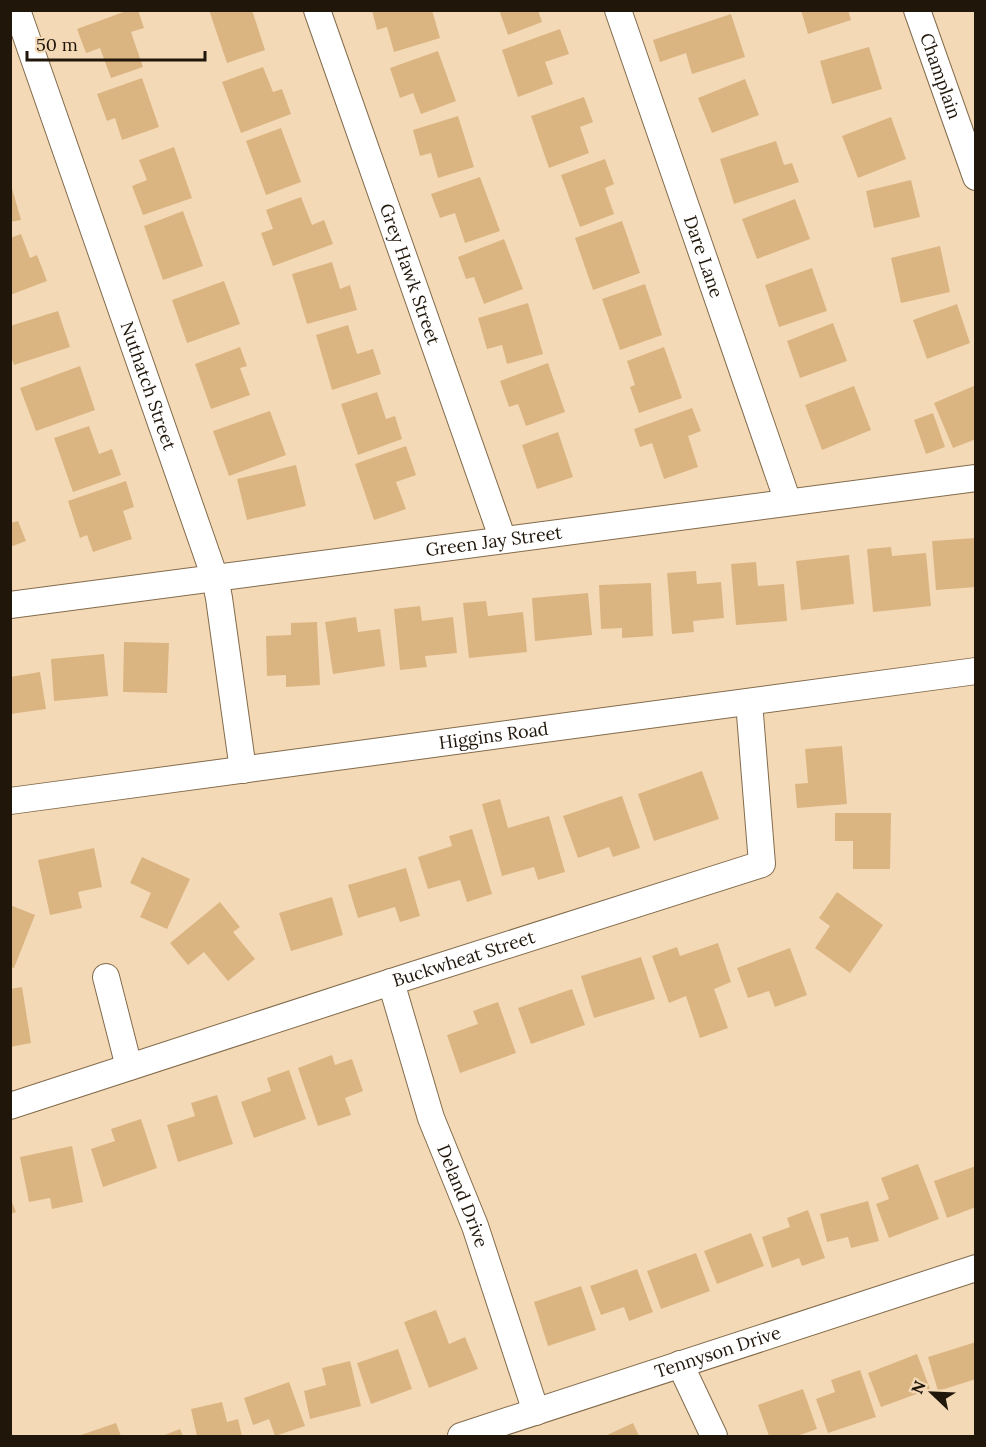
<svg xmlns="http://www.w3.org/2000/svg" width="986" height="1447" font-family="Lora,serif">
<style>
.building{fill:#dbb581}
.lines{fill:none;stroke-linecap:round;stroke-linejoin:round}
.minor-casing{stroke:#826b4b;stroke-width:28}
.minor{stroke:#fff;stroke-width:26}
.labels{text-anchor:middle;stroke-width:6;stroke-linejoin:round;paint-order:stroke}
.street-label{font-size:18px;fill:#20160a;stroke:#f4d9b7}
</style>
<rect width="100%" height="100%" fill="#f4d9b7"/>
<path class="building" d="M129,10H138L144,28L131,32L143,67L111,78L100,48L86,53L77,29Z
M209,10H252L265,50L227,63Z
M372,10H432L440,38L394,52L387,27L377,30Z
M499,10H538L542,22L508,35Z
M801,10H848L851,20L808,34Z
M731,14L745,57L692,74L686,53L660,62L653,40Z
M560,29L569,54L545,62L553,84L518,97L502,50Z
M869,47L882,89L832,104L820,61Z
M438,51L456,101L421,114L413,93L400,98L390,68Z
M263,67L273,92L282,89L291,114L241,133L222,82Z
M142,78L159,127L122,140L115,118L107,121L97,94Z
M745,79L759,115L712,133L698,98Z
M584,97L593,122L580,127L589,153L549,168L531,116Z
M458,116L474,167L438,178L431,153L420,156L413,130Z
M891,117L906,159L858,178L842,136Z
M281,128L301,182L266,195L246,141Z
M776,141L784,165L792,163L799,182L734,204L720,159Z
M174,147L192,198L143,215L132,186L147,180L139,160Z
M605,159L614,184L605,188L614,214L580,227L561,175Z
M480,177L500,231L465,243L455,213L440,218L431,194Z
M911,180L920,217L874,228L866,191Z
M10,181L21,220L10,222Z
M301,197L312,225L324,220L333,244L273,266L261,233L273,229L266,210Z
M795,199L810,239L757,259L742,219Z
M183,211L203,266L163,280L144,226Z
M622,221L640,273L593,290L575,238Z
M21,234L30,258L37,255L47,281L10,295V238Z
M504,239L523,289L484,304L474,277L466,279L458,257Z
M940,246L950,292L901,303L891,258Z
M332,262L340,289L350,285L357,310L307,324L292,274Z
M812,268L827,311L779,327L765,285Z
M224,281L240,324L187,343L172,300Z
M645,284L662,335L620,350L602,299Z
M528,303L543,354L507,364L502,345L487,349L478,318Z
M957,304L970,343L927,359L913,320Z
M58,311L70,347L14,365L10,355V326Z
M833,323L847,361L800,378L787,341Z
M348,325L357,354L373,349L381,374L332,390L316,335Z
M240,347L247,366L240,368L250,395L211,409L195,364Z
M664,347L682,398L639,413L630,387L635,385L627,361Z
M548,363L565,412L526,426L518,404L509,407L500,381Z
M80,366L95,410L36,431L20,388Z
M976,385V439L953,448L934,403Z
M854,386L871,430L822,450L805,405Z
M377,392L386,419L395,416L402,439L358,455L341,404Z
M692,408L701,431L688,436L698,467L664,479L652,443L640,447L634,429Z
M270,411L286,455L229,476L213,431Z
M933,413L945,447L926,454L914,420Z
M89,426L99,454L112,449L121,475L73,492L54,438Z
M558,432L573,477L537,489L522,445Z
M406,446L416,475L396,482L406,509L374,520L355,464Z
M296,465L306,506L247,520L237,479Z
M126,481L134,507L123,511L132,539L93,552L87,535L80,538L68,501Z
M18,521L26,541L10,547V523Z
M976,538V587L936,590L932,541Z
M891,547L892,556L926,553L931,606L873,612L867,549Z
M849,555L854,604L801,610L796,561Z
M756,562L758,586L784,584L787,621L736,625L731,564Z
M696,571L697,584L721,582L724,618L693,621L694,632L672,634L667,573Z
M651,583L653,636L622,638V628L601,629L599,585Z
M588,593L592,635L535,641L532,598Z
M486,601L488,616L523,612L527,652L469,658L463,603Z
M420,606L422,621L453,617L457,653L425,656L427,667L400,670L394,609Z
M356,617L358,632L380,629L385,666L333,674L325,622Z
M317,622L320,685L286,687V675L267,676L266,636L291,635V623Z
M124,642L169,643L167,693L123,692Z
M104,654L108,696L54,701L51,659Z
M40,672L46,709L10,714V677Z
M842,746L847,804L797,808L795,784L808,783L805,749Z
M702,771L719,819L654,841L638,794Z
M622,796L640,848L613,857L609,847L578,858L563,816Z
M500,799L508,828L549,816L565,872L538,880L534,867L502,876L482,804Z
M835,813H891L890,869H853V841H835Z
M472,829L492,894L467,902L460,880L428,889L418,857L452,846L449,836Z
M94,848L102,887L78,892L82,908L50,915L38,860Z
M142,857L190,879L167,929L140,917L151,893L130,883Z
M406,868L420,916L400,922L395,907L358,918L348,885Z
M837,892L883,925L850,973L815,948L830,926L819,918Z
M332,897L343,935L291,951L279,913Z
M220,902L240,927L233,932L255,959L228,981L204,952L188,965L170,943Z
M10,905L35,915L14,968L10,967Z
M718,943L731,982L714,989L728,1028L700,1038L686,996L669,1003L652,956L677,947L680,956Z
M790,948L807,995L775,1007L769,991L748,998L737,968Z
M641,957L655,999L594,1018L581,976Z
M22,987L31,1043L10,1047V989Z
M572,989L585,1025L531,1044L518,1008Z
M498,1002L516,1053L460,1073L447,1035L478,1024L473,1011Z
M332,1055L335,1065L352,1059L363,1091L345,1098L351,1115L318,1126L298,1068Z
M289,1070L306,1119L254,1138L241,1102L271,1091L267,1078Z
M217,1095L233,1144L178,1162L167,1125L195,1116L191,1103Z
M141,1119L157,1168L103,1187L91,1149L115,1141L111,1129Z
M72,1146L83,1202L52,1209L50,1198L29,1202L20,1157Z
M918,1164L939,1219L889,1238L876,1204L889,1199L881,1178Z
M976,1166V1207L947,1218L934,1181Z
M10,1197L16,1212L10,1214Z
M868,1201L879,1241L851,1248L848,1237L827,1242L820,1214Z
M808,1210L825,1258L802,1266L799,1258L772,1268L762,1237L790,1227L787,1218Z
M751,1233L764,1266L717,1284L704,1251Z
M696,1253L710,1291L661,1309L647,1271Z
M637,1269L653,1312L629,1321L624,1307L601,1315L590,1286Z
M581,1286L596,1330L548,1346L534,1302Z
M436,1310L449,1344L465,1337L478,1369L429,1388L404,1322Z
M976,1342V1379L938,1391L928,1357Z
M398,1349L412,1389L371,1404L357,1363Z
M917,1354L930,1389L881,1407L868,1373Z
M350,1361L361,1406L310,1419L304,1391L326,1385L322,1368Z
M860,1370L876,1417L828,1433L816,1399L835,1392L831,1380Z
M289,1382L305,1426L275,1436L269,1419L253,1425L244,1398Z
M803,1389L817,1429L797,1436H769L758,1405Z
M222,1402L227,1422L238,1419L242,1436H197L191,1409Z
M116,1423L121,1436H78Z
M633,1423L639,1436H605Z
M180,1429L183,1436H162Z"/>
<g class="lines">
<defs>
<g id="minor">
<path id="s1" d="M17,10L215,578L219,598L243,770"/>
<path id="s2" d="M317,10L503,540"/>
<path id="s3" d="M618,10L788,502"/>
<path id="s4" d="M917,10L976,177"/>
<path id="s5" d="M10,605L976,478"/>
<path id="s6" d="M10,801L976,671"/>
<path d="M106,977L129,1067"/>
<path id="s7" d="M391,982L431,1118L475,1226L536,1412"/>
<path id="s8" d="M10,1106L391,982L762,864L749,702"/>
<path d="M680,1364L714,1436"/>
<path id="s9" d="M461,1436L976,1268"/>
</g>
</defs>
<use href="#minor" class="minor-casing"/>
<use href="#minor" class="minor"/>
</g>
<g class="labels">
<g class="street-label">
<text dy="6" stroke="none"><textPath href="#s4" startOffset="70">Champlain</textPath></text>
<text dy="6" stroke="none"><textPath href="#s3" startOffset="261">Dare Lane</textPath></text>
<text dy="6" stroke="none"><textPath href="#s2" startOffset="280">Grey Hawk Street</textPath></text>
<text dy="6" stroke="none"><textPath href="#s1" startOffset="398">Nuthatch Street</textPath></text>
<text dy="6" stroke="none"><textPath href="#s5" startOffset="488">Green Jay Street</textPath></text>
<text dy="6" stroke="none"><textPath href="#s6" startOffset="488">Higgins Road</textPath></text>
<text dy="6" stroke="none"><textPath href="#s8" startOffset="477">Buckwheat Street</textPath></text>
<text dy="6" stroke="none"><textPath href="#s7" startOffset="226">Deland Drive</textPath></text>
<text dy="6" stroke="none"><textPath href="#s9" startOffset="270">Tennyson Drive</textPath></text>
</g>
</g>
<rect width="986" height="1447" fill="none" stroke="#20160a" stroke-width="24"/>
<g transform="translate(932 1393) rotate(293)" stroke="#f4d9b7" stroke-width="4.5" paint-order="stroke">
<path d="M0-4.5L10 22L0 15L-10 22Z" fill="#20160a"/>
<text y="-9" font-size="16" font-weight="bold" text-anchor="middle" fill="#20160a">N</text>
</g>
<path d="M27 51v9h178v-9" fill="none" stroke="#20160a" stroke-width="3"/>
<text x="36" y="51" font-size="18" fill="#20160a" stroke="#f4d9b7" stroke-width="4.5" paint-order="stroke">50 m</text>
</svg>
